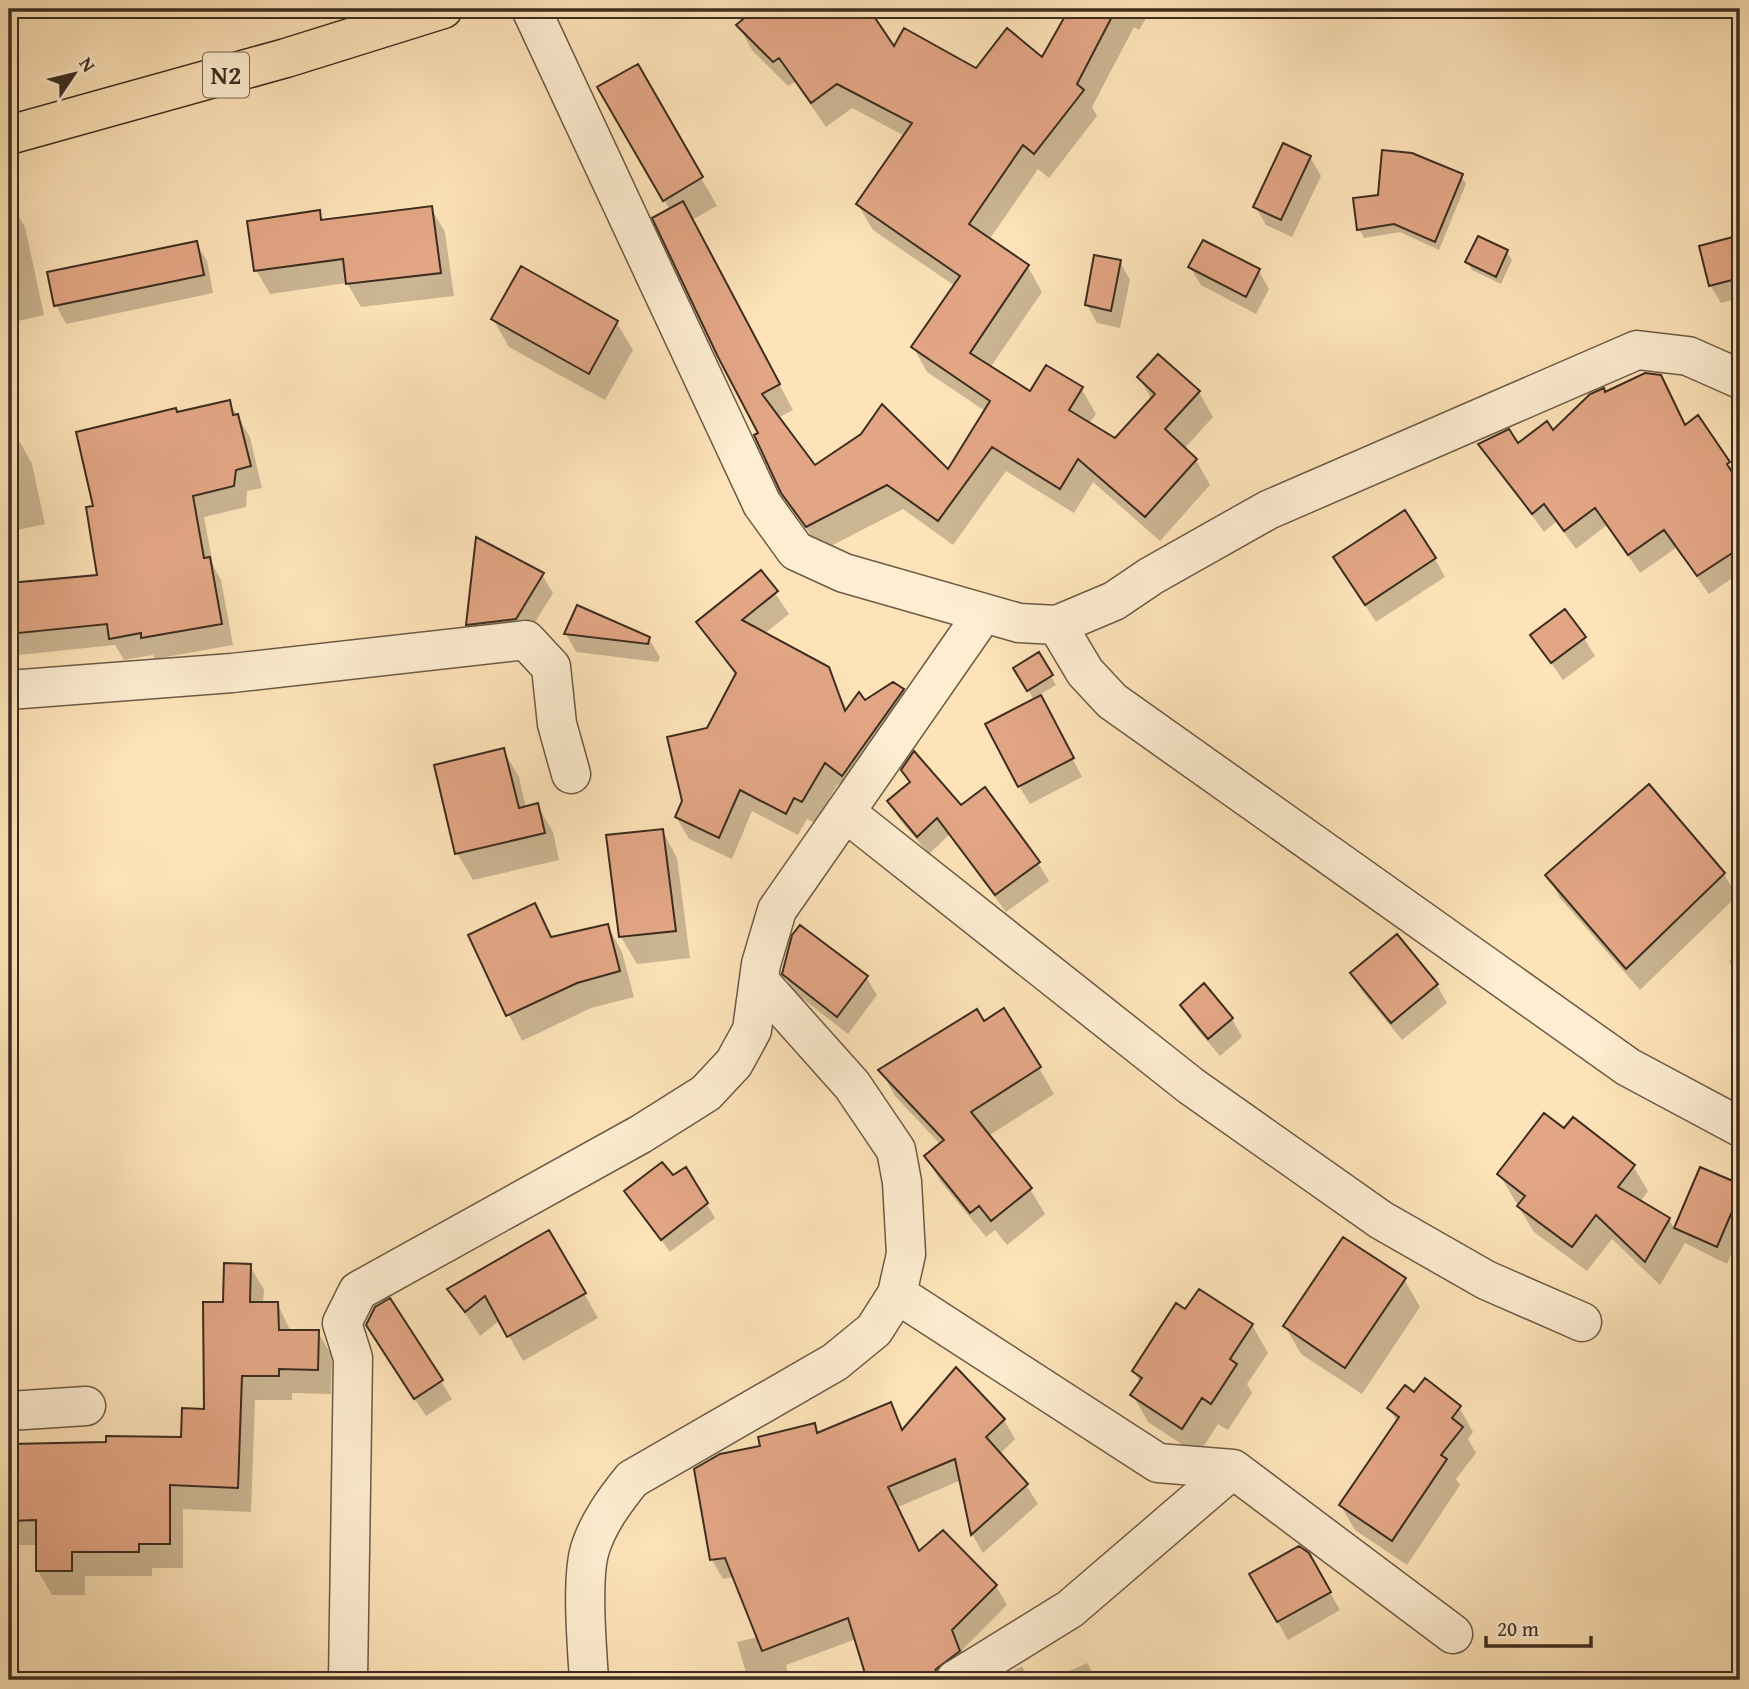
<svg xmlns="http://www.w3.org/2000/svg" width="1749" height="1689" font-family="'Gentium Book Plus',serif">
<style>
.shadow{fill:#0003}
.building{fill:#e3a685;stroke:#3c2d1f;stroke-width:2}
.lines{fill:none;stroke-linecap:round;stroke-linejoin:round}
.street-casing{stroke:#6c5a45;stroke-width:41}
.highway-casing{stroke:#3c2d1f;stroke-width:41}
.street{stroke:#feedd1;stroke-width:38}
.highway{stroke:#fee3b8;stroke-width:38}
.labels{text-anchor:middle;stroke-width:7;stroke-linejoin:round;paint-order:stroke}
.shield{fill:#feedd1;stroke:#766754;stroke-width:2}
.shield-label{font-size:26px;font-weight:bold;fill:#3c2d1f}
</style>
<rect width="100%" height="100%" fill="#fee3b8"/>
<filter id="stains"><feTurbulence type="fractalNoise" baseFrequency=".00286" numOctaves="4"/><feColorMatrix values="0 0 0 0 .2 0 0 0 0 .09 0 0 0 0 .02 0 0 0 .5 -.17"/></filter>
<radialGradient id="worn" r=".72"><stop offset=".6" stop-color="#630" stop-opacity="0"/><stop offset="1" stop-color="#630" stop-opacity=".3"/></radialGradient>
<path class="shadow" d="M758,9H877L870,14L895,49L976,70L1043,59L1070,9H1152L1139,30L1134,27L1092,107L1097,116L1049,178L1038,169L989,240L1028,267L1042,292L990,368L1031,394L1081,388L1096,414L1089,424L1116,441L1152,400L1139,377L1199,392L1213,417L1184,449L1196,460L1210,485L1160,541L1093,482L1074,513L1006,471L953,545L903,509L821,551L782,492L670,210L600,88L638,66L717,206L692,220L793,410L778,418L815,467L948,471L985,411L927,372L913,347L955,286L873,230L858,205L905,136L852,108L826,127L795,82L788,86L752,50L738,25Z
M1310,157L1321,176L1292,237L1266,225L1255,206Z
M1461,175L1466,184L1439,250L1400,232L1364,238L1359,229L1380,196Z
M431,208L445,232L454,296L361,307L347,283L270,294L256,270L319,212L324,221Z
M14,209L25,227L44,315L9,323V210Z
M1740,237V298L1721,303L1710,285L1701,247Z
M196,243L207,261L213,293L66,324L56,305Z
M1507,252L1512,260L1501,284L1472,270L1467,261Z
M1120,262L1130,280L1120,328L1097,323L1087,305Z
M1190,267L1259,271L1269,289L1256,314L1201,285Z
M493,319L617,323L633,350L605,400L509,347Z
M1605,394L1685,427L1698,418L1740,486V573L1709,594L1676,548L1640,573L1607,525L1576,549L1556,522L1544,532L1480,445H1518L1553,433Z
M229,402L250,437L262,488L247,491L246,507L204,517L213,565L221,580L233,645L155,659L153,655L124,660L115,645L9,656V585L99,576L96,507L177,414Z
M20,442L32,464L45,524L9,532V445Z
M1435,559L1445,577L1376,622L1346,576Z
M761,572L789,614L764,634L827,669L848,711L903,690L915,712L855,797L838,784L815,823L807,819L798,835L752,811L732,859L689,839L676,817L708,730L736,676L698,622Z
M542,575L553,593L526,637L479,642L468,624Z
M566,634L649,639L660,657L658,662L576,652Z
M1532,636L1584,638L1595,656L1563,680Z
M1039,655L1056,685L1039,695L1082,777L1030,804L1019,786L1034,700L1015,668Z
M503,750L519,777L526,808L537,805L553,832L559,860L473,880L457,853Z
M889,802L961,807L1038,863L1049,881L1006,912L949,835L929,854L900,820Z
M662,830L677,858L690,958L637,964L621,937Z
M1724,874L1737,896L1640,990L1560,898L1548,876Z
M535,906L553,939L608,926L622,952L634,997L591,1008L522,1041L470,936Z
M1740,950V980L1729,961Z
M784,973L866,977L877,995L848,1034L794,992Z
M1352,973L1437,985L1447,1003L1402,1040L1362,991Z
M1182,1005L1232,1019L1242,1037L1220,1056L1192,1023Z
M984,1023L1039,1068L1054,1094L988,1136L1030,1189L1045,1214L1007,1245L995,1230L986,1237L941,1182L926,1157L941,1145L895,1096L881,1071Z
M1564,1131L1633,1166L1648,1191L1640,1202L1669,1219L1675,1230L1701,1169L1740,1186V1234L1727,1264L1685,1243L1660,1285L1612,1239L1587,1271L1534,1232L1499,1174Z
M685,1169L715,1218L670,1252L626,1192L673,1177Z
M549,1232L598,1318L523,1361L500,1320L480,1336L449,1289Z
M250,1266L264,1290L263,1304L277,1303L291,1332H318L332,1356L331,1394L292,1393V1400H255L251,1512L183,1509V1568H152V1576H85V1595H52L38,1571V1545H9V1446L183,1439L205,1411L224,1304Z
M1404,1279L1420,1307L1362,1394L1301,1354L1285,1326Z
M390,1301L452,1399L426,1416L378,1343Z
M1186,1311L1252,1325L1268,1353L1247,1384L1252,1393L1228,1430L1218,1424L1198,1455L1148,1422L1133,1395L1140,1383L1134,1371Z
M1414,1395L1459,1407L1473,1432L1468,1439L1476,1453L1456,1479L1460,1485L1407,1565L1355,1530L1341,1506L1397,1422L1389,1408Z
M890,1404L904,1431L1004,1420L1015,1439L999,1455L1026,1485L1038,1504L983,1553L972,1534L961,1480L898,1507L919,1553L996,1586L1007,1605L962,1650L970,1672L958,1680H869L856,1639L786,1665L790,1680H748L737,1642L758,1637L734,1577L723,1579L712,1560L762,1448L814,1425L819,1434Z
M1308,1554L1340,1610L1288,1640L1251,1575Z
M1087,1663L1097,1680H1049Z
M1022,1666L1030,1680H998Z
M1204,1675L1207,1680H1194Z"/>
<path class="building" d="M755,9H869L894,46L904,28L976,68L1007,28L1042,57L1069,9H1116L1077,84L1084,90L1034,154L1023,145L969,224L1029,265L970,353L1030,391L1046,365L1083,387L1069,410L1115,438L1155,394L1137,377L1158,354L1200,391L1165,429L1197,459L1145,517L1078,459L1060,489L992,447L938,521L887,485L806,527L781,493L754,435L758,433L718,357L652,218L683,201L780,384L762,394L815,465L861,434L882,404L948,469L990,401L911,347L960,276L856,204L912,123L837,84L811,103L779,58L773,62L736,25Z
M638,64L703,177L663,201L597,87Z
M1283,143L1311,156L1281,220L1253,207Z
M1382,150L1412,153L1463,174L1435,242L1394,224L1357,230L1353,198L1378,195Z
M432,206L441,273L346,284L343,259L254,271L247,221L320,210L321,220Z
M1740,235V278L1709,286L1699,246Z
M1478,236L1508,250L1496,277L1465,262Z
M1203,240L1260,269L1246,297L1188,267Z
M197,241L204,275L54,306L47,272Z
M1094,255L1121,260L1111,311L1085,305Z
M521,266L618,321L589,374L491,319Z
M1645,373L1661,375L1685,425L1698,415L1730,462L1727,464L1740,485V548L1697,576L1664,530L1628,555L1595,508L1564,531L1544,504L1532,514L1478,444L1509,429L1518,443L1547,421L1553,430L1590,394L1604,388L1605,392Z
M230,400L233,415L238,414L251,466L236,470L234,486L193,496L204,558L210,557L222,624L141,638V633L109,639L107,624L9,634V583L97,575L86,507L93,506L76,432L176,408L177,412Z
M1405,510L1436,558L1365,605L1333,557Z
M476,537L544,573L516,619L466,625Z
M761,570L778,591L742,620L829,667L845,711L859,692L865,700L893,682L904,689L842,776L825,763L802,802L794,798L786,814L740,790L719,838L675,817L682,801L667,737L707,728L736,673L696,622Z
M577,605L650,637L648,644L564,634Z
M1565,609L1586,637L1551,663L1530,635Z
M1039,652L1053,675L1027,691L1013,668Z
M1041,695L1074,758L1018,787L985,724Z
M504,748L519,808L538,803L545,833L455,854L434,765Z
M914,751L961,805L985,787L1040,862L995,895L937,818L917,837L887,801L910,782L901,770Z
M1649,784L1725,873L1626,969L1545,875Z
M663,829L676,931L619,937L606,835Z
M535,903L551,937L608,924L620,971L577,983L506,1016L468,935Z
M800,925L868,976L837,1017L782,974L792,935Z
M1397,934L1438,984L1391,1023L1350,973Z
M1204,983L1233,1018L1208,1039L1180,1005Z
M1004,1008L1041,1067L971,1112L1032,1188L991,1221L979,1206L970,1213L924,1156L944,1140L878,1070L977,1009L984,1021Z
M1544,1113L1564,1128L1573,1117L1635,1165L1618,1187L1670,1218L1645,1262L1596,1215L1572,1247L1517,1206L1525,1196L1497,1174Z
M662,1162L673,1175L686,1167L708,1203L661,1240L624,1191Z
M1700,1167L1740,1184V1193L1717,1247L1674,1228Z
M549,1230L586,1293L507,1337L485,1296L465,1312L447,1289Z
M1343,1237L1406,1278L1345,1368L1283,1326Z
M224,1263L251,1264L250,1302H278L279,1330H319L318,1370L279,1369V1376H242L238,1488L170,1485V1544H139V1552H72V1571H36V1520L9,1521V1444L106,1442V1436L181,1437L182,1408L204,1409L203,1302H223Z
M1199,1289L1253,1324L1230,1359L1237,1364L1211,1404L1202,1398L1182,1429L1130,1395L1142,1378L1132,1371L1176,1303L1185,1309Z
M390,1298L443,1380L414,1399L366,1325L375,1307Z
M956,1367L1005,1419L986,1437L1028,1484L971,1535L955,1459L888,1487L919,1551L943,1530L997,1585L952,1630L960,1651L936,1669L933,1680H867L848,1618L762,1651L725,1558L710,1560L694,1469L720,1454L760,1446L758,1437L815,1423L817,1433L891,1402L902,1430Z
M1425,1378L1461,1406L1452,1418L1463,1427L1441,1455L1447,1459L1392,1541L1339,1505L1399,1417L1387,1408L1405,1385L1414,1392Z
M1299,1546L1309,1553L1331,1592L1277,1622L1249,1574Z"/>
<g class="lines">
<defs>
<path id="street" d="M531,9L762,504L796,551L844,573L1019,623L1057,625L1114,601L1151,576L1268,510L1637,350L1688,356L1740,379
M1057,625L1085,672L1112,701L1628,1067L1740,1127
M9,690L232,673L526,640L551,667L557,724L571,774
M845,812L1191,1086L1381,1220L1486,1280L1582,1322
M897,1294L1158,1463L1233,1469L1453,1634
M9,1411L86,1406
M348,1680L353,1358L342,1323L358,1291L641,1134L706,1093L734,1063L752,1030L761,964L777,910L983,614
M589,1680C587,1648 581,1578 590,1549C598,1523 615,1500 632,1479L835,1362L874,1330L897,1294L906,1254L902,1182L896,1150L852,1085L760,982
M955,1680L1070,1609L1233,1469"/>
<path id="highway" d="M9,135L286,58L443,9"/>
</defs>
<use href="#street" class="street-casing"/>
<use href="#highway" class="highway-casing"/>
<use href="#street" class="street"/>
<use href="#highway" class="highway"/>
</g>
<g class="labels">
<rect class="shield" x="203" y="52.5" width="46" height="45" rx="5"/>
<g class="shield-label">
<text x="226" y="84">N2</text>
</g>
</g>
<rect width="1749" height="1689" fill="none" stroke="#fee3b8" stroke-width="35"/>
<rect x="10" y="10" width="1728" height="1668" fill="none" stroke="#3c2d1f" stroke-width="3.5"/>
<rect x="18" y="18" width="1714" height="1654" fill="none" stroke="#3c2d1f" stroke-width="2"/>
<g transform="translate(74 74) rotate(55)" stroke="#feedd1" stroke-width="5" paint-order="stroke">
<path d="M0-5L12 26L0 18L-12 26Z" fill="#3c2d1f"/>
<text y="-10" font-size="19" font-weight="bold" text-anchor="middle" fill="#3c2d1f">N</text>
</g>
<path d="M1486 1636v10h105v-10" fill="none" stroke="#3c2d1f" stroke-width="3.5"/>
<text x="1497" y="1636" font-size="21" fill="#3c2d1f" stroke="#feedd1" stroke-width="5" paint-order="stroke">20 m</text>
<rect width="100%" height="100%" filter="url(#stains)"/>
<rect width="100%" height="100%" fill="url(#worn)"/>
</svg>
